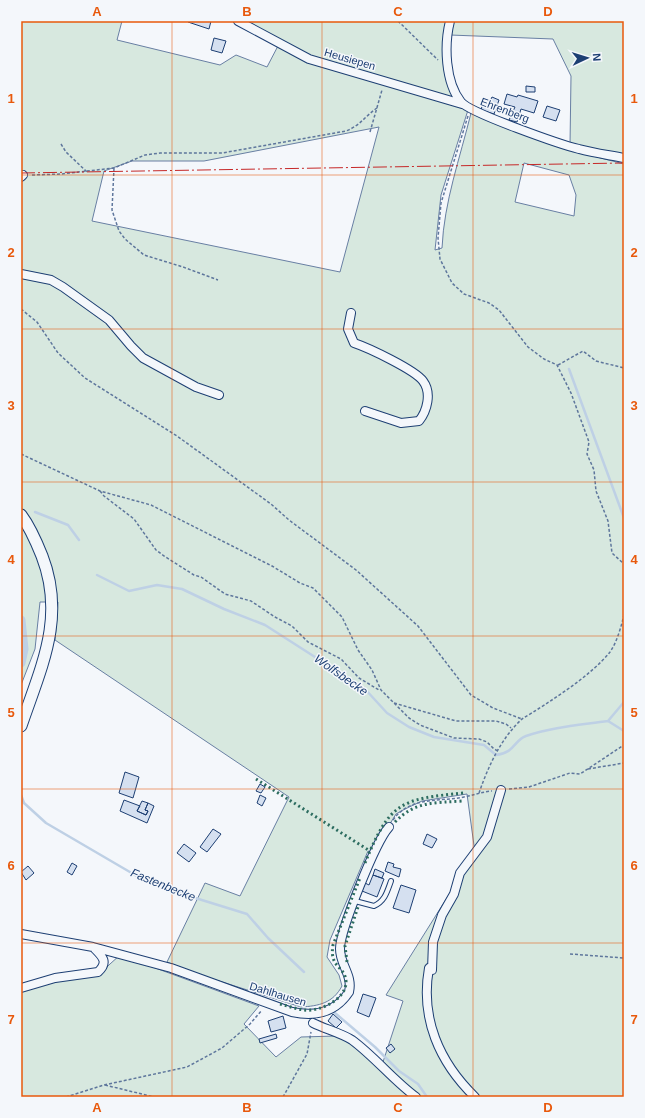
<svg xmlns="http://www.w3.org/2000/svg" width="645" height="1118" font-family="Helvetica,sans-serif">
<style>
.green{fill:#d7e8df;stroke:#687fa3;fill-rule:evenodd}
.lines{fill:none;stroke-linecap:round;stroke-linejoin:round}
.stream{stroke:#bed0e5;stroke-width:2.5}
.canal{stroke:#bed0e5;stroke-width:9}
.building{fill:#d5e0f0;stroke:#1d3f73}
.service-casing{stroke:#1d3f73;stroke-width:6}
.minor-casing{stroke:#1d3f73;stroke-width:10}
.secondary-casing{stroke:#1d3f73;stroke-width:13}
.path{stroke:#5e769c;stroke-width:1.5;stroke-dasharray:3 2;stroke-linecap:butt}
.service{stroke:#f4f7fb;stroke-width:4}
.minor{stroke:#f4f7fb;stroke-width:8}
.secondary{stroke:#f4f7fb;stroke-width:11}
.hedge{stroke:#2c6c60;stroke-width:3;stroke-dasharray:2 3;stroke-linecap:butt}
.power{stroke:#c62828;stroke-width:1;stroke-dasharray:14 3 2 3;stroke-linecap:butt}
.grid{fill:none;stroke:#e8590c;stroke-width:1;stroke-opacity:0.55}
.labels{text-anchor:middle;stroke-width:3;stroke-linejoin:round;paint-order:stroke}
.street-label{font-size:11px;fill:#1d3f73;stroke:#f4f7fb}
.water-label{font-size:12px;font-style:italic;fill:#1d3f73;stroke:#f4f7fb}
.neatline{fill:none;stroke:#e8590c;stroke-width:1.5}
.grid-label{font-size:13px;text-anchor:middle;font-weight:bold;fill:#e8590c}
</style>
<rect width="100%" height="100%" fill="#f4f7fb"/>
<path class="green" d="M21,21H122L117,40L220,65L236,55L267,67L279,44L235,21H448V73L468,110L441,195L435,250L442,248C444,202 460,158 471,113L570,150L624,164V1097H21V989L100,973L120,955L259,1006L244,1024L276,1057L301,1037L336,1036L366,1052L382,1065L403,1001L386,995L475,853L467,794L422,801L405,809L396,814L372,853L368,851L330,940L327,957L339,975L342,986C333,1003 319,1006 301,1007L200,975L167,962L205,883L240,896L289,797L55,640L58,602H40L35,649L21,685ZM379,127L340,272L92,221L104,171L132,161H204ZM524,163L569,175L576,195L574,216L515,202Z
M454,21H624V155L570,145L571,76L553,39L450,35Z"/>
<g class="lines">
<path class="stream" d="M569,369L624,518
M35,512L68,525L79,540
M97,575L129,591L157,585L182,589L224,609L265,625L365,689L387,713L409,727L434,737L484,745L496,755C515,753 514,740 526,736C552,727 581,725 608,721L624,731
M608,721L624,702
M21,795L24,803L46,823L135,875L176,892L247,914L268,938L304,972
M335,1013L375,1047L399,1071L418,1084L427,1097"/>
<path class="canal" d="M21,620L24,649L21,663"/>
</g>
<path class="building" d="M188,21H211L209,29L188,22Z
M214,38L226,41L222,53L211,50Z
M526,86L535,87V92H526Z
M507,94L517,97L518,95L538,101L534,113L521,109L517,122L509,120L515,107L504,104Z
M492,97L499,100L494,114L481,110L484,99L490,101Z
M547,106L560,110L556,121L543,117Z
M125,772L139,777L133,798L119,793Z
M260,784L265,787L261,793L256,791Z
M260,795L266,798L262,806L257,803Z
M124,800L140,806L137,811L146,815L148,811L145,810L148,803L154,806L147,823L120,811Z
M142,801L148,803L145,810L148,811L146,815L137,811Z
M213,829L221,834L207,852L200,847Z
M427,834L437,839L432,848L423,844Z
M184,844L196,853L189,862L177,853Z
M388,862L394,864L393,867L401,869L399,877L385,871Z
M72,863L77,866L72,875L67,872Z
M28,866L34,873L26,880L21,872Z
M375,869L384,873L382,878L373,875Z
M373,875L384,879L377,897L362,891L365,883L369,885Z
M401,885L416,890L409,913L393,908Z
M363,994L376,998L369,1017L357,1012Z
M333,1014L342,1022L336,1028L328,1021Z
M283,1016L286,1028L271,1032L268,1021Z
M276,1034L277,1038L260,1043L259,1039Z
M391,1044L395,1049L390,1053L386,1048Z"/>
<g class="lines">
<defs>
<path id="service" d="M355,901L374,906C385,901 387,892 391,881"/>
<path id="minor" d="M238,21L309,59L462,104
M450,21C444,45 445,82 461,102C470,113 562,145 579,149C594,153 609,155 624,158
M21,177L23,175
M21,274L51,280L63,287L109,320L131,346L143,358L196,387L219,395
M351,313L348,329L354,343C369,348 415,370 423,381C432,393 427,411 419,421L401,423L365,411
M21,934L93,947L171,968L292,1012C315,1017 335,1013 349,992C353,975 340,965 340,949C340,930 376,841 389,827
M432,966L429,968C420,1018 439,1062 475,1097
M432,970L433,942L442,915L454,894L460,873L487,837L501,790
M21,988L55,978L98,972C109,962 102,956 94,948
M313,1023C325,1029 341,1033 352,1040C375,1057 393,1080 416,1097"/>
<path id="secondary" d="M21,515C30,527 36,541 42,556C66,618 41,667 21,726"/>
</defs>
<use href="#service" class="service-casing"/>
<use href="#minor" class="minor-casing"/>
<use href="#secondary" class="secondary-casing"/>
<path class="path" d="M398,21L438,60
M468,116L441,203L438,238L440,259L452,283L464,294L489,303L499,310L528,347L544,359L557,365L571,393L589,442L587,454L594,470L596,491L608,521L612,553L624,564
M370,132L382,90
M61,144L66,152L87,172
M114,168L112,210L119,231L125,239L144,255L183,267L218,280
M32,175L61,174L114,168L145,155L160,153H222L346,131C361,125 364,117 377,108
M21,309L37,322L58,353L85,378L177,436L271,504L289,520L356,570L418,626L471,695L493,708L522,719
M558,365L583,351L596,361L624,368
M21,454L100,491L151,505L272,566L300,583L313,588L342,617L358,650L372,670L381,690L409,718L420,725L454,738L479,739L487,742L494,749L498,751
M100,491L104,496L134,519L156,550L164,556L194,575L201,577L225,594L251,601L275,617L292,626L308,642L341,659L359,678L379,690
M394,703L456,721H496L506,724L511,728
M588,769L624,763
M509,789L529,787L570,773L580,774L624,745
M479,793C488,767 501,738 522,719C548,703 591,676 610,652C617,642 621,627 624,615
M393,820C410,796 439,802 464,797C474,795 482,792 492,791
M570,954L624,958
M105,1085L154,1097
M66,1097L104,1085L187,1067L222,1048L250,1024L262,1010
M283,1097L307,1054L311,1032"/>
<use href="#service" class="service"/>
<use href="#minor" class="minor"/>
<use href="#secondary" class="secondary"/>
<path class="hedge" d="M256,779L370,851
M395,822C415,801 435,803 462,801
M365,863C390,802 400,799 464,793
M347,962L345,946L358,907
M280,1004C288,1006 296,1009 304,1010C320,1012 347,999 346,981C345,966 329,968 333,945L360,878"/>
<path class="power" d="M21,173L624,163"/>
</g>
<path class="grid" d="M172,21V1097M322,21V1097M473,21V1097M21,175H624M21,329H624M21,482H624M21,636H624M21,789H624M21,943H624"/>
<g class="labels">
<g class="street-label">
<text transform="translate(350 59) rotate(16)" y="4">Heusiepen</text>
<text transform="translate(505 110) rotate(21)" y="4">Ehrenberg</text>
<text transform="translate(278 994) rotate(17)" y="4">Dahlhausen</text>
</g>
<g class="water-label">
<text transform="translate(341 675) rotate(35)" y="4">Wolfsbecke</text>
<text transform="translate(163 885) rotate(22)" y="4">Fastenbecke</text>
</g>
</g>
<rect width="645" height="1118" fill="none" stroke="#f4f7fb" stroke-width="44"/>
<g transform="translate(587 58) rotate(86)" stroke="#f4f7fb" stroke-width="3" paint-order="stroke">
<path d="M0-3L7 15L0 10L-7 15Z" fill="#1d3f73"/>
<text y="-6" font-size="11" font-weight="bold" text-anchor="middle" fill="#1d3f73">N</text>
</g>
<rect x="22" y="22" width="601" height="1074" class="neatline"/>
<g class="grid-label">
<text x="97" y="16">A</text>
<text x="247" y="16">B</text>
<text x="398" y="16">C</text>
<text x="548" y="16">D</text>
<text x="11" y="103">1</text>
<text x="634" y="103">1</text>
<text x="11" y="257">2</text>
<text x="634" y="257">2</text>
<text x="11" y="410">3</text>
<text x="634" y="410">3</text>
<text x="11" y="564">4</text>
<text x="634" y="564">4</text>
<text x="11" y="717">5</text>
<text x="634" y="717">5</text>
<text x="11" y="870">6</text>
<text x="634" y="870">6</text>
<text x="11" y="1024">7</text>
<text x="634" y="1024">7</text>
<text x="97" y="1112">A</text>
<text x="247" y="1112">B</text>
<text x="398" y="1112">C</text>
<text x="548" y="1112">D</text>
</g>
</svg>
